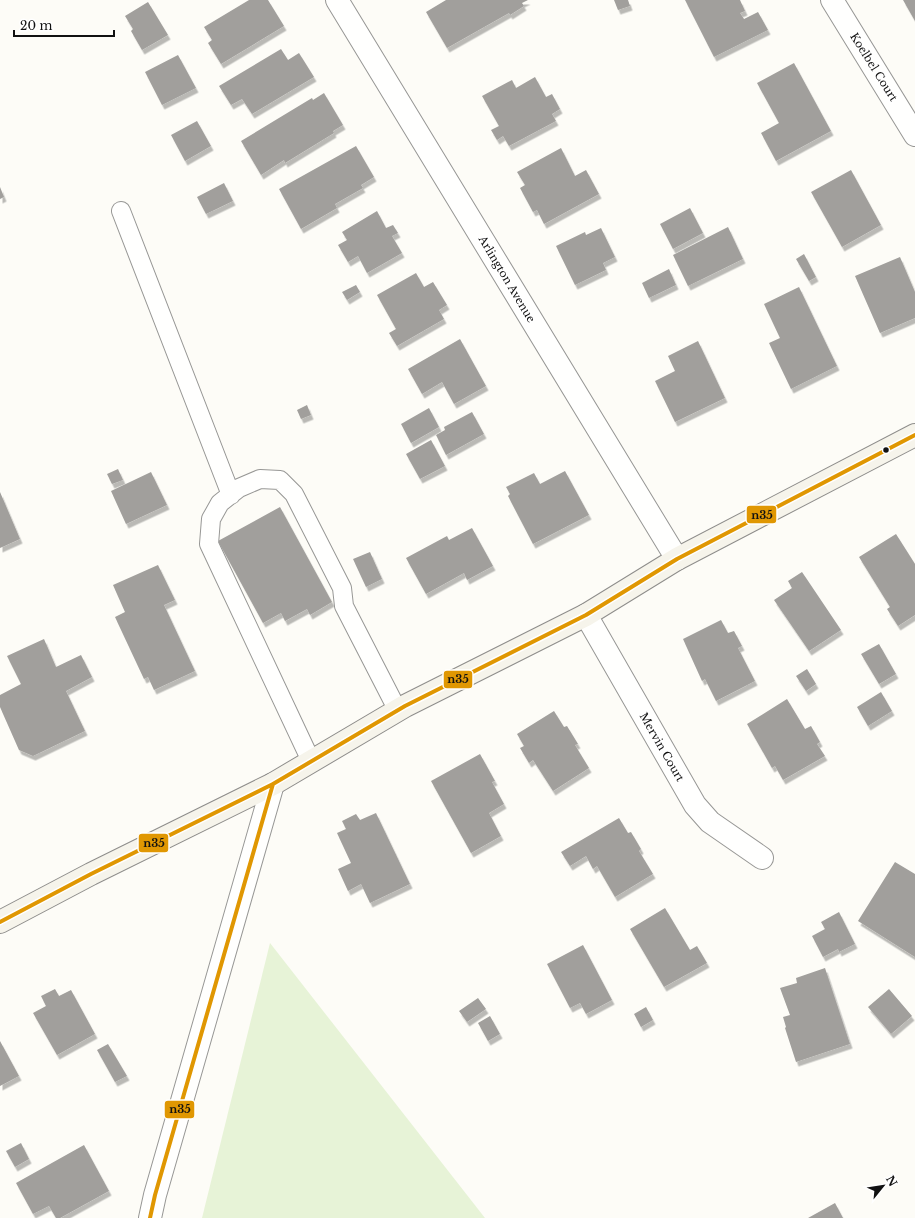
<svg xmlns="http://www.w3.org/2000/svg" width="915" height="1218" font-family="'Libre Baskerville',serif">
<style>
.green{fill:#e7f3d7}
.building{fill:#a19f9c;filter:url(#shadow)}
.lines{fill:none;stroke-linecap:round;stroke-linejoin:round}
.lane-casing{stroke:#979795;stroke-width:20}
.street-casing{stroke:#979795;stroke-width:24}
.secondary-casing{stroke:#8e8d8b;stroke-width:24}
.lane{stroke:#fffffe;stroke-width:18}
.street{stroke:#fffffe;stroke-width:22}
.secondary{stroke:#f6f4eb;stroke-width:22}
.bus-1-casing{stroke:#fff;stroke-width:7}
.bus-1{stroke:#e09702;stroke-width:4}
.bus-dot{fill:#111;stroke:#fff;stroke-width:1.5}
.labels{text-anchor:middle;stroke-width:4;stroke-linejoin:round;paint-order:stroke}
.street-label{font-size:11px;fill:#111;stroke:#fff}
.line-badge{stroke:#fff;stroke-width:1.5}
.pale-badge-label{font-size:11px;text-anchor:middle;font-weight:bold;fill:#111}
</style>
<defs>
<filter id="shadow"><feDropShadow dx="2.5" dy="4.5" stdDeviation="0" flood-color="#0004"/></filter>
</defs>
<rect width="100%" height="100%" fill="#fdfcf7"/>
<path class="green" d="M270,943L485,1218H202Z"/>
<path class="building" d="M249,0H268L284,26L221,64L208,43L212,40L204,27Z
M446,0H528L522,3L524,6L510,15L509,13L447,48L426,12Z
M614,0H628L630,6L618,10Z
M685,0H740L745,11L740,13L744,19L758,12L768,30L714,57Z
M903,0H915V21Z
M148,2L168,35L142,50L131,31L133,29L125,16Z
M281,49L288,60L299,53L314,77L252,114L242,99L231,105L219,86Z
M178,55L196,88L162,105L145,72Z
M794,63L831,131L776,161L761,133L779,123L757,83Z
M535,77L546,97L552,94L560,109L552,114L556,121L509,146L503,136L497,140L491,130L499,126L482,96L512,80L516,88Z
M324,93L343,125L333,131L334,133L285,163L284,160L261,175L241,141L312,98L313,100Z
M197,121L211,146L185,161L171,135Z
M356,146L374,177L361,185L363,188L335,204L337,208L301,229L279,189Z
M561,148L575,176L586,170L599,194L544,224L537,210L533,212L520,188L525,185L517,172Z
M851,170L881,225L842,247L811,192Z
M224,183L233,201L206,214L197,197Z
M0,187L4,197L0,199Z
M690,208L703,233L673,249L660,224Z
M377,211L386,228L393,225L398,233L392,236L402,253L367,273L358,256L348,262L338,245L347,240L342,232Z
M728,227L743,259L688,286L673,255Z
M601,228L615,257L603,263L606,270L575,285L556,246L585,232L586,235Z
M804,254L816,277L809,281L796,259Z
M900,257L915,292V318L880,333L855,276Z
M669,269L676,285L649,298L642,283Z
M416,273L424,287L433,282L447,305L439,310L444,319L397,346L389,333L396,329L377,295Z
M356,285L360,292L347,300L342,292Z
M799,287L837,366L791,389L769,343L780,338L764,304Z
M460,339L486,386L454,404L442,382L422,394L408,369Z
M698,341L725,398L675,422L655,381L675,371L668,356Z
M307,405L311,415L301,419L297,410Z
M429,408L439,427L411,443L401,424Z
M472,412L484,434L446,455L436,435L445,430L444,427Z
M431,440L445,466L420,479L406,454Z
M118,469L123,480L112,484L107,474Z
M565,471L589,515L533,544L508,496L510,494L506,487L534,473L540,484Z
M151,472L167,505L126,524L111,491Z
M0,492L20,539L0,548Z
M280,507L332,602L310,615L307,609L285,621L281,613L263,623L218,541Z
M472,528L493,566L467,580L464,573L426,594L406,558L447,536L449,540Z
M896,534L915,564V615L898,626L887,609L890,607L859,557Z
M370,552L382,579L366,587L353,559Z
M158,565L175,600L164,605L195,671L154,690L148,677L144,679L115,617L125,612L113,585Z
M802,572L841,630L809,651L774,600L792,588L788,581Z
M721,620L728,633L734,631L742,646L738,648L755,681L716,701L705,679L702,681L683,639Z
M44,639L56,667L81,655L92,677L66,691L85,731L33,756L19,750L0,707V695L21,684L7,656Z
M879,644L896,674L879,684L861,654Z
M807,669L816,684L806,691L796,676Z
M881,692L892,711L868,726L857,707Z
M787,699L805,729L811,726L820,742L817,744L825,756L783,780L775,766L772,768L747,724Z
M554,711L564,727L567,726L578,744L575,745L589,768L553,791L533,760L529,763L520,748L524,746L517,734Z
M480,754L495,781L492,782L504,804L489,813L501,836L471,853L431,781Z
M376,813L410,884L370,903L361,884L348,891L338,869L351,863L337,833L346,829L342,821L356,814L360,820Z
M619,818L628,833L631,832L641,849L639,851L653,874L615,897L597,866L593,869L586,856L570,866L561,852Z
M895,862L915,874V957L858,921Z
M665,908L690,950L697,946L707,963L664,987L630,929Z
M839,912L855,944L839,952L838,949L823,957L812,936L825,929L821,922Z
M583,945L612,1000L586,1014L580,1003L570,1008L547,964Z
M825,968L850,1044L796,1062L785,1028L786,1027L783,1017L790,1015L780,988L797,983L796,978Z
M55,989L59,996L71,990L95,1034L57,1055L33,1013L46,1006L41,996Z
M889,989L912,1016L891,1034L868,1007Z
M478,998L486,1009L467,1022L459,1011Z
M646,1007L653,1020L641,1027L634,1014Z
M490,1016L500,1034L488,1041L478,1023Z
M0,1041L19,1076L0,1086Z
M108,1044L127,1076L115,1082L97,1050Z
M21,1143L29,1159L15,1167L6,1151Z
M84,1145L109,1191L60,1218H56L49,1206L33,1214L16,1183Z
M835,1203L843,1218H808Z"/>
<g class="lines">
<defs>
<path id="lane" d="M121,211L231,495
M311,761L209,544L211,519L220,503L239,488L260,479L280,480L294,494L342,588L344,606L398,711"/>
<path id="street" d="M337,0L677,559
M832,0L915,135
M586,615L695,805L710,822L762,858
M150,1218L155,1195L273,784"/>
<path id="secondary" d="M0,922L91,874L273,784L405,706L586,615L677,559L915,435"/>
</defs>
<use href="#lane" class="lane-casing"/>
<use href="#street" class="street-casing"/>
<use href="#secondary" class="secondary-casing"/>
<use href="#lane" class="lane"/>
<use href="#street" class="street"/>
<use href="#secondary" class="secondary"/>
<defs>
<path id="bus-1" d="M0,922L91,874L273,784L405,706L586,615L677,559L915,435
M150,1218L155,1195L273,784"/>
</defs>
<use href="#bus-1" class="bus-1-casing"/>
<use href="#bus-1" class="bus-1"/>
</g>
<circle class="bus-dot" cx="886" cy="450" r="3.5"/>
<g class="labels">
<g class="street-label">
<text transform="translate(874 67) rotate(58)" y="4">Koelbel Court</text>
<text transform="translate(507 279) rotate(59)" y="4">Arlington Avenue</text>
<text transform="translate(662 747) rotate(60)" y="4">Mervin Court</text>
</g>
</g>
<g class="line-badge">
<rect x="746" y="505" width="31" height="19" rx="4" fill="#e09702"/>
<rect x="443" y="670" width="30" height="19" rx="4" fill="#e09702"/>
<rect x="138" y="833" width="31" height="20" rx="4" fill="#e09702"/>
<rect x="164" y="1100" width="31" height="19" rx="4" fill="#e09702"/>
</g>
<g class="pale-badge-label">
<text x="762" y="519">n35</text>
<text x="458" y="683">n35</text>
<text x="154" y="847">n35</text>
<text x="180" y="1113">n35</text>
</g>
<g transform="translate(883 1186) rotate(60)" stroke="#ffffff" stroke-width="3" paint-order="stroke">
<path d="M0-3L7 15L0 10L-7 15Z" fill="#111111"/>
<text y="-6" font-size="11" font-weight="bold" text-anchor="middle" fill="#111111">N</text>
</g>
<path d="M14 30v6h100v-6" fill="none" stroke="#111111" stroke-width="2"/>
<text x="20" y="30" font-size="12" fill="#111111" stroke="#ffffff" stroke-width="3" paint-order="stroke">20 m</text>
</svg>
